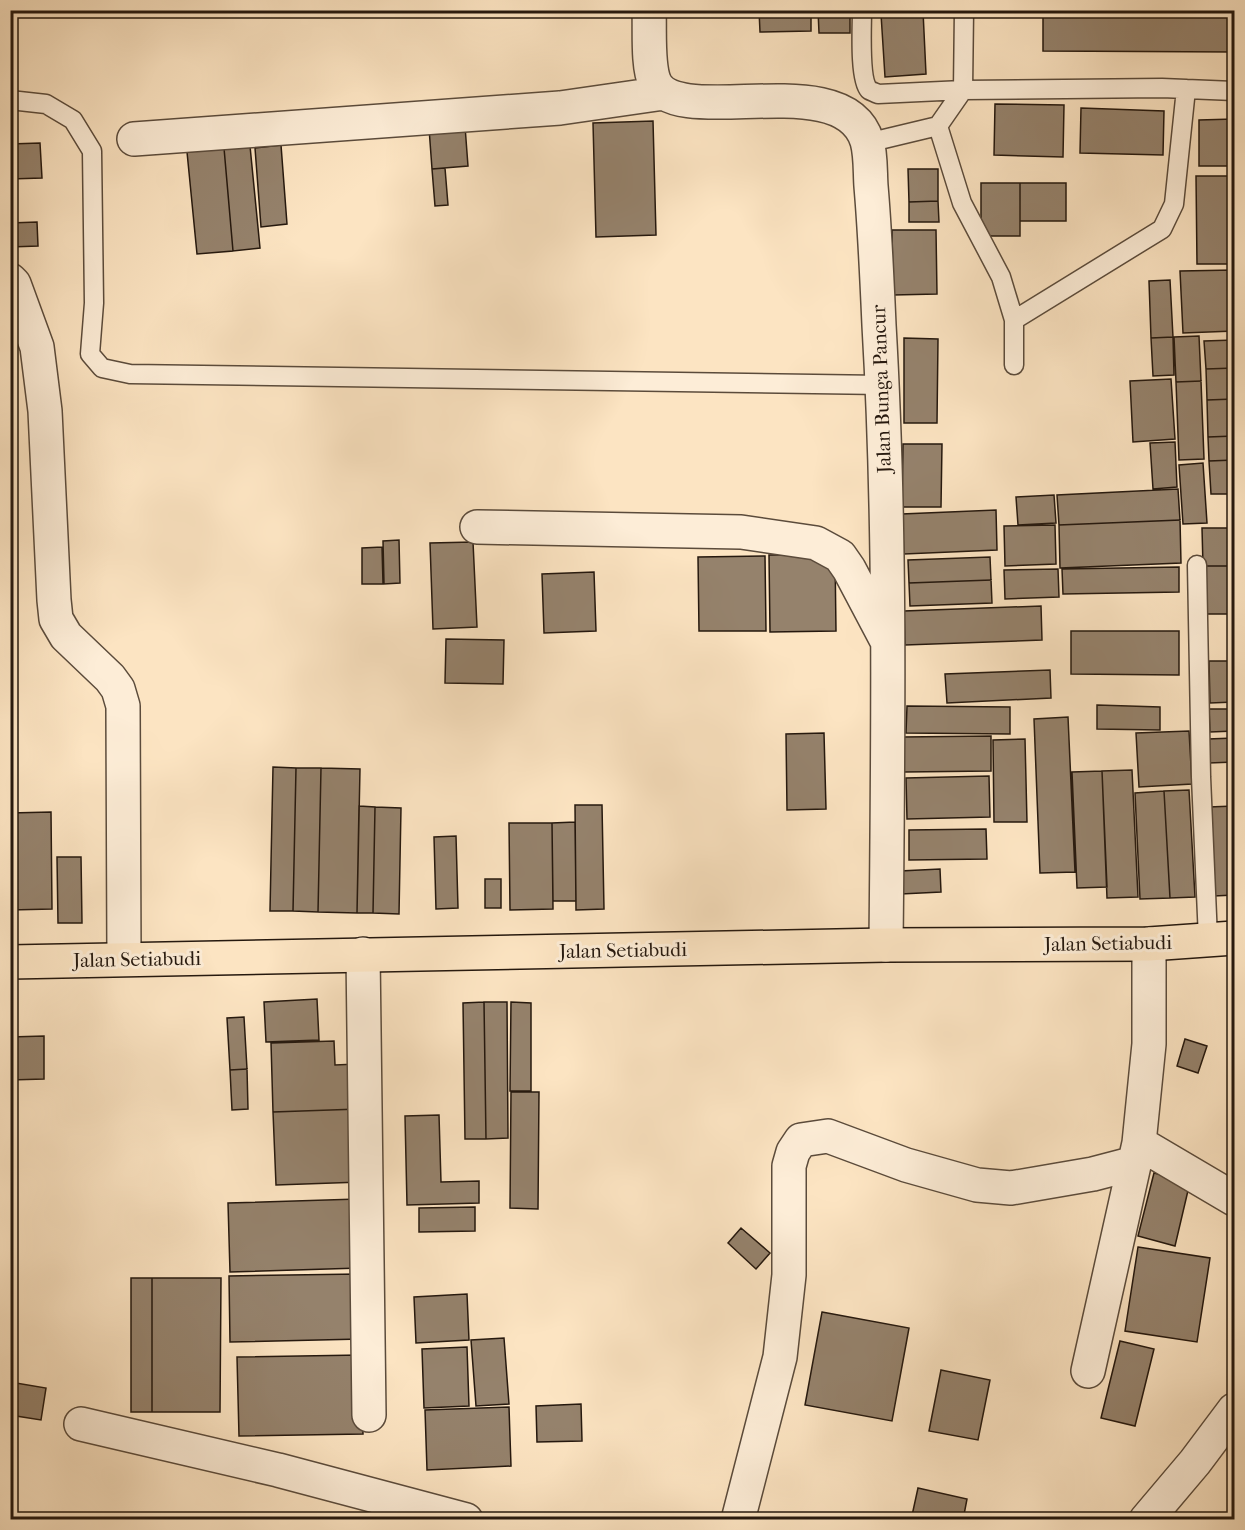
<svg xmlns="http://www.w3.org/2000/svg" width="1245" height="1530" font-family="'IM FELL French Canon',serif">
<style>
.building{fill:#95826c;stroke:#25180e;stroke-width:1.5}
.lines{fill:none;stroke-linecap:round;stroke-linejoin:round}
.service-casing{stroke:#5b4b3b;stroke-width:21}
.minor-casing{stroke:#5b4b3b;stroke-width:36}
.primary-casing{stroke:#25180e;stroke-width:36}
.service{stroke:#fdedd7;stroke-width:18}
.minor{stroke:#fdedd7;stroke-width:33}
.primary{stroke:#fce4c2;stroke-width:33}
.labels{text-anchor:middle;stroke-width:6;stroke-linejoin:round;paint-order:stroke}
.street-label{font-size:20px;fill:#25180e;stroke:#fdedd7}
</style>
<rect width="100%" height="100%" fill="#fce4c2"/>
<filter id="stains"><feTurbulence type="fractalNoise" baseFrequency=".00333" numOctaves="4"/><feColorMatrix values="0 0 0 0 .2 0 0 0 0 .09 0 0 0 0 .02 0 0 0 .5 -.17"/></filter>
<radialGradient id="worn" r=".72"><stop offset=".6" stop-color="#630" stop-opacity="0"/><stop offset="1" stop-color="#630" stop-opacity=".3"/></radialGradient>
<path class="building" d="M759,10H811V31L760,32Z
M818,10H850V33H819Z
M966,10H1023V16L966,15Z
M1043,10H1234V52L1043,51Z
M923,11L926,74L885,77L881,14Z
M995,104L1064,105L1063,157L994,155Z
M1081,108L1164,111L1163,155L1080,153Z
M1234,119V166H1199V120Z
M653,121L656,235L596,237L593,123Z
M465,126L468,166L432,169L429,128Z
M40,143L42,178L10,179V144Z
M281,145L287,224L261,227L255,148Z
M250,146L260,248L233,251L224,148Z
M224,148L233,251L197,254L187,152Z
M445,168L448,205L435,206L432,169Z
M908,169H938V201L909,202Z
M1196,176H1234V264H1197Z
M981,183H1020V236H981Z
M1020,183H1066V221H1020Z
M938,201L939,222H909V202Z
M37,222L38,246L10,247V223Z
M892,230H936L937,294L893,295Z
M1234,270V331L1183,333L1180,271Z
M1170,280L1173,337L1151,338L1149,281Z
M1199,336L1201,381L1176,382L1174,337Z
M1173,337L1174,375L1153,376L1151,338Z
M904,338L938,339L937,423H904Z
M1234,340V368L1206,369L1204,341Z
M1234,368V399L1207,400L1206,369Z
M1171,379L1175,439L1133,442L1130,381Z
M1201,381L1204,459L1179,460L1176,382Z
M1234,399V436L1208,437L1207,400Z
M1234,436V460L1209,461L1208,437Z
M1175,442L1177,487L1153,489L1150,443Z
M903,444H942L941,507H902Z
M1234,460V494H1211L1209,461Z
M1203,463L1207,523L1183,524L1179,465Z
M1178,489L1180,520L1059,525L1057,495Z
M1054,495L1056,523L1018,525L1016,497Z
M996,510L997,550L904,554L902,514Z
M1180,520L1181,563L1060,568L1059,525Z
M1055,525L1056,564L1005,566L1004,526Z
M1202,528H1234V566H1203Z
M399,540L400,583L384,584L383,541Z
M473,542L477,627L433,629L430,543Z
M382,547L383,584H362V548Z
M835,554L836,631L770,632L769,555Z
M765,556L766,631H699L698,557Z
M990,557L991,580L909,583L908,560Z
M1203,566H1234V614H1203Z
M1179,567V592L1063,594L1062,569Z
M1058,569L1059,597L1005,599L1004,570Z
M594,572L596,631L544,633L542,574Z
M991,580L992,603L910,606L909,583Z
M1041,606L1042,640L905,645L904,611Z
M1071,631H1179V675L1071,674Z
M446,639L504,640L503,684L445,683Z
M1209,661H1234V702L1210,703Z
M1050,670L1051,698L947,703L945,674Z
M1097,705L1160,707V730L1097,729Z
M907,706L1010,707V734L906,733Z
M1209,709H1234V731L1210,732Z
M1068,717L1075,872L1040,873L1034,719Z
M1189,731L1192,784L1139,787L1136,733Z
M824,733L826,809L787,810L786,734Z
M991,736V771L904,772L903,737Z
M1234,738V762L1209,763L1208,739Z
M1025,739L1027,822H994L993,740Z
M273,767L296,768L293,911H270Z
M296,768H321L318,912L293,911Z
M321,768L360,769L357,913L318,912Z
M1132,770L1138,897L1107,898L1102,771Z
M1102,771L1107,887L1077,888L1072,772Z
M989,776L990,817L907,819L906,778Z
M1189,790L1195,897L1170,898L1164,791Z
M1164,791L1170,898L1140,899L1135,793Z
M575,805H602L604,909L576,910Z
M359,806L375,807L373,913H357Z
M1234,806V895L1214,896L1209,807Z
M375,807L401,808L399,914L373,913Z
M51,812L52,909L10,910V813Z
M575,822L576,901H553L552,823Z
M509,823H552L553,909L510,910Z
M986,829L987,859L909,860V830Z
M456,836L458,908L436,909L434,837Z
M57,857H81L82,923H58Z
M940,869L941,892L901,894L900,871Z
M485,879H501V908H485Z
M317,999L319,1040L266,1042L264,1002Z
M484,1002L486,1139H465L463,1003Z
M484,1002H507L508,1138L486,1139Z
M511,1002L531,1003V1091H510Z
M244,1017L247,1069L230,1070L227,1018Z
M44,1036V1079L10,1080V1037Z
M1185,1039L1207,1046L1198,1073L1177,1066Z
M334,1041L335,1065L357,1064L359,1109L273,1112L271,1043Z
M247,1069L248,1109L232,1110L230,1070Z
M511,1092H539L538,1209L510,1208Z
M359,1109L361,1182L276,1185L273,1112Z
M439,1115L441,1182L479,1181V1203L407,1205L405,1116Z
M1154,1173L1190,1182L1175,1246L1138,1236Z
M358,1199L360,1268L230,1272L228,1203Z
M475,1207V1231L419,1232V1208Z
M741,1228L770,1253L756,1269L728,1243Z
M1138,1247L1210,1258L1197,1342L1125,1331Z
M359,1274L361,1339L230,1342L229,1276Z
M131,1278H152V1412H131Z
M152,1278H221L220,1412H152Z
M467,1294L469,1340L416,1343L414,1297Z
M822,1312L909,1328L892,1421L805,1405Z
M504,1338L509,1404L476,1406L471,1340Z
M1120,1341L1154,1349L1135,1426L1101,1418Z
M467,1347L469,1406L424,1408L422,1349Z
M361,1355L363,1434L239,1436L237,1357Z
M941,1370L990,1380L978,1440L929,1431Z
M10,1382L46,1388L41,1420L10,1415Z
M581,1404L582,1441L537,1442L536,1406Z
M509,1407L511,1466L427,1470L425,1410Z
M918,1488L967,1499L963,1520H911Z"/>
<g class="lines">
<defs>
<path id="service" d="M862,10C862,26 859,79 869,90C871,91 876,93 878,94L963,90L964,10
M10,100L46,104L73,120L92,151L94,303L90,354L102,368L130,374L883,385
M938,126L962,203L1001,277L1014,320V365
M867,143L938,126L963,90L1162,88L1234,91
M1014,320L1162,229L1174,204L1186,89
M1197,565L1201,777L1208,939"/>
<path id="minor" d="M649,10C650,29 647,66 655,83C679,131 844,64 867,141C871,155 870,172 871,186C875,232 877,279 879,325C891,531 888,738 886,945
M134,139L560,108L664,93
M10,280L14,284L37,347L45,411L54,600L56,619L66,636L110,678L118,689L123,706L124,959
M477,527L741,532L816,543L840,556L849,569L886,639
M363,954L369,1415
M1139,1143L1234,1199
M1088,1371L1139,1143L1149,1044V944
M81,1424L278,1470L466,1520
M738,1520L780,1357L789,1275V1166L793,1152L801,1140L828,1136L906,1165L977,1185L1011,1188L1093,1174L1135,1163
M1146,1520L1195,1462L1234,1410"/>
<path id="primary" d="M10,962L886,945L1149,944L1234,938"/>
</defs>
<use href="#service" class="service-casing"/>
<use href="#minor" class="minor-casing"/>
<use href="#primary" class="primary-casing"/>
<use href="#service" class="service"/>
<use href="#minor" class="minor"/>
<use href="#primary" class="primary"/>
</g>
<g class="labels">
<g class="street-label">
<text transform="translate(881 389) rotate(-92)" y="7">Jalan Bunga Pancur</text>
<text transform="translate(1108 943) rotate(-1)" y="7">Jalan Setiabudi</text>
<text transform="translate(623 950) rotate(-1)" y="7">Jalan Setiabudi</text>
<text transform="translate(137 959) rotate(-1)" y="7">Jalan Setiabudi</text>
</g>
</g>
<rect width="1245" height="1530" fill="none" stroke="#fce4c2" stroke-width="36"/>
<rect x="12" y="12" width="1221" height="1506" fill="none" stroke="#25180e" stroke-width="3"/>
<rect x="18" y="18" width="1209" height="1494" fill="none" stroke="#25180e" stroke-width="1.5"/>
<rect width="100%" height="100%" filter="url(#stains)"/>
<rect width="100%" height="100%" fill="url(#worn)"/>
</svg>
